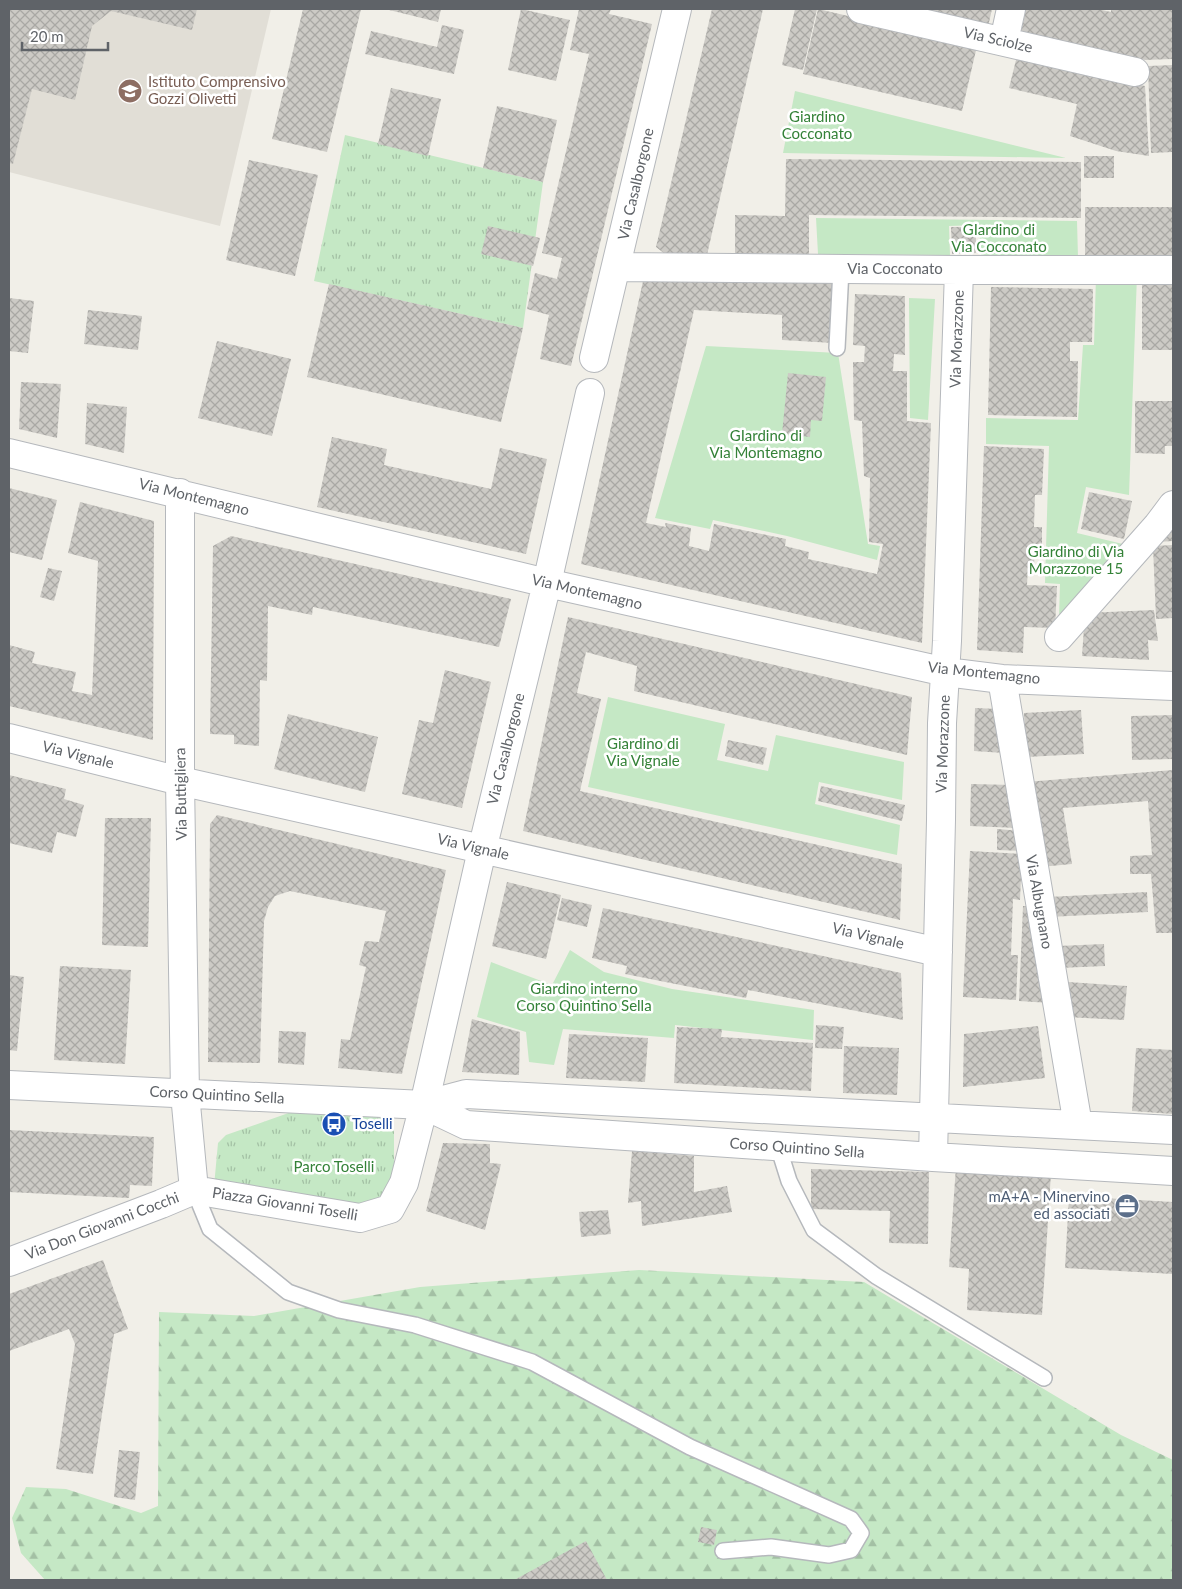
<svg xmlns="http://www.w3.org/2000/svg" width="1182" height="1589" font-family="Lato,sans-serif">
<style>
.education{fill:#e1ded6}
.forest{fill:url(#forest-firs)}
.park{fill:url(#park-tufts)}
.garden{fill:#c5e8c5}
.building{fill:url(#building-cross-hatch)}
.lines{fill:none;stroke-linecap:round;stroke-linejoin:round}
.lane-casing{stroke:#b5b8bc;stroke-width:18}
.street-casing{stroke:#b5b8bc;stroke-width:30}
.lane{stroke:#fff;stroke-width:15}
.street{stroke:#fff;stroke-width:28}
.labels{text-anchor:middle;stroke-width:5;stroke-linejoin:round;paint-order:stroke}
.street-label{font-size:15px;fill:#5f6368;stroke:#fff}
.education-label{font-size:15px;fill:#785e54;stroke:#fff;text-anchor:start}
.park-label{font-size:15px;fill:#348238;stroke:#fff}
.transit-label{font-size:15px;fill:#164399;stroke:#fff;text-anchor:start}
.service-label{font-size:15px;fill:#4e5e75;stroke:#fff;text-anchor:end}
</style>
<defs>
<pattern id="forest-firs" width="22" height="20" patternUnits="userSpaceOnUse" patternTransform="scale(1.25)"><rect width="22" height="20" fill="#c5e8c5"/><path d="M5 1l3.5 6h-7zM16 11l3.5 6h-7z" fill="#a3c0a4"/></pattern>
<pattern id="park-tufts" width="24" height="20" patternUnits="userSpaceOnUse" patternTransform="scale(1.25)"><rect width="24" height="20" fill="#c5e8c5"/><path d="M3 7l-1-3M5 7V3M7 7l1-3M15 17l-1-3M17 17v-4M19 17l1-3" fill="none" stroke="#a3c0a4"/></pattern>
<pattern id="building-cross-hatch" width="8" height="8" patternUnits="userSpaceOnUse" patternTransform="scale(1.25)"><rect width="8" height="8" fill="#cccac5"/><path d="M0 0l8 8M0 8l8-8" fill="none" stroke="#a9a8a4"/></pattern>
</defs>
<rect width="100%" height="100%" fill="#f1efe8"/>
<path class="education" d="M9,9H271L220,226L9,172Z"/>
<path class="forest" d="M639,1270L864,1282L1121,1435L1173,1460V1580H45L21,1553L12,1518L26,1487L66,1489L141,1513L158,1506L159,1312L254,1316L420,1287Z"/>
<path class="park" d="M345,135L543,182L523,328L314,281Z
M297,1110L394,1113V1178L374,1228L212,1208L218,1143L226,1135Z"/>
<path class="garden" d="M795,91L1066,158L783,153Z
M816,218L1077,221L1078,257H981L979,225L949,226L950,255L818,254Z
M1137,275L1129,495L1086,487L1077,533L1127,545L1059,618L1060,584L1045,583L1049,446L986,444V418L1078,420L1083,345H1094L1096,276Z
M909,298L935,299L928,420L910,418Z
M706,346L838,353L868,544L880,546L877,560L787,536L713,520L710,529L655,518Z
M608,697L725,724L717,760L768,771L776,735L904,762L902,800L819,782L815,804L900,825L897,855L588,787Z
M570,950L604,972L672,989L814,1010L813,1040L675,1025L674,1038L563,1029L554,1065L529,1062L526,1032L477,1017L491,962L552,985Z"/>
<path class="building" d="M9,9H197L192,30L111,11L92,26L75,100L32,89L13,164L9,163Z
M303,9H361L327,152L272,139Z
M385,9H441L438,22Z
M521,9L570,20L556,81L508,70Z
M579,9H611L609,14L652,24L571,366L540,359L549,315L527,309L535,273L557,279L562,258L542,253L589,54L570,50Z
M712,9H763L707,255L665,254L656,247Z
M795,9H817L803,70L782,65Z
M818,9L977,46L962,111L803,74Z
M912,9H992L988,27Z
M1026,9H1097L1111,12V9H1173V59L1145,60L1021,32Z
M442,25L464,30L454,74L365,54L371,31L437,47Z
M1017,56L1145,86L1149,156L1116,151L1070,136L1077,104L1009,88Z
M1173,65V152L1151,153L1148,66Z
M391,88L441,99L428,156L378,144Z
M497,106L557,120L543,182L483,168Z
M1084,156H1114V178H1084Z
M786,159L1081,162V218L809,215V254L735,253V215L785,216Z
M249,160L318,175L295,276L226,260Z
M1085,207H1173V258H1085Z
M488,226L540,238L533,266L481,254Z
M951,227H976V253L952,254Z
M645,272L836,276L833,343L782,340V315L694,310L646,523L666,527L665,523L691,528L689,546L709,551L714,524L786,539L785,546L809,552L808,559L877,574L883,544L869,542L870,478L864,476L862,421L854,420L853,362H864L865,346L853,345L855,294L905,296V355L894,354L893,371H907V421L931,423L922,643L581,564Z
M1142,275L1173,276V350H1142Z
M329,284L523,328L501,422L307,377Z
M991,287L1093,289L1092,342H1070V361H1078L1077,417L988,415Z
M9,298L34,301L28,353L9,351Z
M88,310L142,316L138,350L84,344Z
M217,341L291,359L272,436L198,418Z
M788,373L826,377L822,421L811,420L810,437L782,434Z
M21,382L61,384L57,438L19,429Z
M1135,401H1173V446H1165V454L1135,453Z
M87,403L127,407L124,453L85,444Z
M332,437L387,449L384,465L491,489L500,448L547,459L526,554L317,507Z
M984,446L1044,449L1042,495H1035L1034,527H1042V547H1035L1034,566H1028L1027,585L1057,586L1055,628L1024,627L1023,653L977,650Z
M9,488L57,500L42,560L9,552Z
M1089,492L1132,501L1124,539L1081,529Z
M80,502L154,521L153,740L9,706V645L35,652L32,663L76,672L72,691L92,695L98,561L68,553Z
M1173,524V541L1157,542Z
M231,536L511,599L499,647L313,607L312,615L268,606L267,681L260,680L259,746L234,744V735L210,734L213,546Z
M1173,545V618L1156,619L1153,546Z
M48,568L62,571L54,601L40,597Z
M1154,610L1158,641L1148,640L1149,660L1082,656L1085,613Z
M568,617L912,697L907,755L634,691L637,666L586,652L577,693L601,699L580,791L902,864L900,920L523,831Z
M445,670L491,682L462,808L402,794L419,720L433,723Z
M975,708L998,709L1004,753L974,751Z
M1081,710L1084,754L1026,757L1024,713Z
M288,714L378,737L365,792L274,769Z
M1173,715V759L1132,760L1131,716Z
M728,740L767,748L763,765L725,756Z
M1173,770V933H1156L1151,874H1130V856L1152,855L1148,801L1063,808L1072,864L1040,867L1026,782Z
M9,775L66,789L64,799L84,805L76,837L57,832L52,853L9,843Z
M971,784L1013,785L1021,828L970,826Z
M821,786L905,805L902,821L818,801Z
M217,815L446,870L402,1074L338,1068L341,1039L350,1040L366,967L359,965L365,941L379,942L386,911L290,891L275,896L268,907L264,921L260,1063L208,1062L210,824Z
M105,818H151L148,947L102,945Z
M997,829L1020,831L1022,851L997,850Z
M970,851L1022,854L1020,900L1013,899L1011,955H1018L1016,1000L963,997Z
M507,882L561,895L546,959L492,946Z
M1147,892L1148,912L1049,917L1048,897Z
M562,898L592,905L587,927L557,920Z
M1023,906H1034L1050,1003L1019,1001Z
M603,908L901,973L903,1020L748,990L746,998L625,974L627,966L592,958Z
M1104,944L1105,966L1059,968L1058,946Z
M60,966L131,970L125,1064L54,1060Z
M9,975L24,977L17,1051L9,1050Z
M1068,982L1127,986L1124,1020L1066,1017Z
M472,1019L520,1032L519,1075L462,1072Z
M816,1025L844,1027L842,1049L815,1048Z
M1038,1026L1045,1078L963,1087L964,1034Z
M677,1027L722,1029L721,1037L813,1043L811,1091L674,1083Z
M279,1031L306,1032L304,1065L278,1063Z
M569,1034L648,1038L645,1082L566,1078Z
M844,1046L899,1048L897,1095L843,1093Z
M1136,1048L1173,1050V1114L1132,1111Z
M9,1130L154,1137L152,1186L130,1185L129,1198L9,1192Z
M443,1143L490,1144V1163L501,1164L485,1230L426,1211Z
M632,1151L694,1156V1192L727,1186L732,1212L642,1226L641,1201L628,1203Z
M956,1166L1051,1173L1042,1315L967,1310L969,1269L949,1267Z
M811,1169L929,1172L928,1244L889,1243L890,1211L811,1209Z
M1069,1196L1173,1202V1274L1065,1268Z
M608,1210L611,1234L581,1237L579,1212Z
M103,1260L128,1329L114,1334L93,1474L56,1469L75,1344L69,1329L9,1351V1294Z
M119,1450L140,1452L135,1500L114,1497Z
M701,1527L717,1530L714,1545L698,1542Z
M586,1541L607,1580H517L516,1579Z"/>
<g class="lines">
<defs>
<path id="lane" d="M837,348L841,269
M778,1146L789,1181L814,1230L876,1276L1044,1378
M194,1190L210,1229L288,1292L339,1310L415,1325L532,1362L690,1447L851,1519L861,1533L851,1550L829,1555L771,1547L723,1551"/>
<path id="street" d="M861,9L1135,72
M1004,41L1011,9
M617,267L959,270H1173
M594,358L677,9
M9,453L547,583L946,672L1002,679L1173,686
M180,493V781L185,1094L194,1190
M1059,637L1158,525L1173,505
M1002,679L1078,1125
M9,738L180,781L938,952
M9,1085L424,1105L466,1094L1173,1130
M424,1105L466,1125L933,1157L1173,1171
M933,1157L941,820L942,723L947,641L959,270
M194,1190L360,1218L390,1209L404,1183L424,1105L482,850L547,583L590,393
M9,1262L161,1204L194,1190"/>
</defs>
<use href="#lane" class="lane-casing"/>
<use href="#street" class="street-casing"/>
<use href="#lane" class="lane"/>
<use href="#street" class="street"/>
</g>
<defs>
<symbol id="school-disc" viewBox="-11 -11 22 22"><circle r="9.5" fill="#8d6e63" stroke="#fff"/><path d="M0-5L7-2L0 1L-7-2ZM-4 1L0 2.5L4 1V4Q0 6-4 4Z" fill="#fff"/></symbol>
<symbol id="bus-disc" viewBox="-11 -11 22 22"><circle r="9.5" fill="#1a4fb4" stroke="#fff"/><path d="M-5-6H5V4H4V6H2V4H-2V6H-4V4H-5ZM-3.5-4V0h7V-4ZM-3.5 1.2v1.5H-2V1.2ZM2 1.2v1.5H3.5V1.2Z" fill="#fff"/></symbol>
<symbol id="office-disc" viewBox="-11 -11 22 22"><circle r="9.5" fill="#5c6f8a" stroke="#fff"/><path d="M-6-3h4V-5.5h4V-3h4V5H-6ZM-1-4.5V-3h2v-1.5ZM-6 0V1H6V0Z" fill="#fff"/></symbol>
</defs>
<g fill-rule="evenodd">
<use href="#school-disc" x="116" y="77" width="28" height="28"/>
<use href="#bus-disc" x="320" y="1110" width="28" height="28"/>
<use href="#office-disc" x="1113" y="1192" width="28" height="28"/>
</g>
<g class="labels">
<g class="street-label">
<text transform="translate(998 40) rotate(13)" y="5">Via Sciolze</text>
<text transform="translate(636 184) rotate(-77)" y="5">Via Casalborgone</text>
<text x="895" y="274">Via Cocconato</text>
<text transform="translate(957 339) rotate(-88)" y="5">Via Morazzone</text>
<text transform="translate(194 497) rotate(14)" y="5">Via Montemagno</text>
<text transform="translate(587 592) rotate(13)" y="5">Via Montemagno</text>
<text transform="translate(984 673) rotate(6)" y="5">Via Montemagno</text>
<text transform="translate(943 744) rotate(-88)" y="5">Via Morazzone</text>
<text transform="translate(506 749) rotate(-76)" y="5">Via Casalborgone</text>
<text transform="translate(78 755) rotate(14)" y="5">Via Vignale</text>
<text transform="translate(181 794) rotate(-91)" y="5">Via Buttigliera</text>
<text transform="translate(473 847) rotate(13)" y="5">Via Vignale</text>
<text transform="translate(1039 902) rotate(80)" y="5">Via Albugnano</text>
<text transform="translate(868 936) rotate(13)" y="5">Via Vignale</text>
<text transform="translate(217 1095) rotate(3)" y="5">Corso Quintino Sella</text>
<text transform="translate(797 1148) rotate(4)" y="5">Corso Quintino Sella</text>
<text transform="translate(285 1204) rotate(9)" y="5">Piazza Giovanni Toselli</text>
<text transform="translate(102 1226) rotate(-21)" y="5">Via Don Giovanni Cocchi</text>
</g>
<g class="education-label">
<text x="148" y="87">Istituto Comprensivo<tspan x="148" dy="17">Gozzi Olivetti</tspan></text>
</g>
<g class="park-label">
<text x="817" y="122">Giardino<tspan x="817" dy="17">Cocconato</tspan></text>
<text x="999" y="235">GIardino di<tspan x="999" dy="17">Via Cocconato</tspan></text>
<text x="766" y="441">GIardino di<tspan x="766" dy="17">Via Montemagno</tspan></text>
<text x="1076" y="557">Giardino di Via<tspan x="1076" dy="17">Morazzone 15</tspan></text>
<text x="643" y="749">Giardino di<tspan x="643" dy="17">Via Vignale</tspan></text>
<text x="584" y="994">Giardino interno<tspan x="584" dy="17">Corso Quintino Sella</tspan></text>
<text x="334" y="1172">Parco Toselli</text>
</g>
<g class="transit-label">
<text x="352" y="1129">Toselli</text>
</g>
<g class="service-label">
<text x="1110" y="1202">mA+A - Minervino<tspan x="1110" dy="17">ed associati</tspan></text>
</g>
</g>
<rect width="1182" height="1589" fill="none" stroke="#5f6368" stroke-width="20"/>
<path d="M22 42v8h86v-8" fill="none" stroke="#5f6368" stroke-width="2.5"/>
<text x="30" y="42" font-size="15" fill="#5f6368" stroke="#ffffff" stroke-width="4" paint-order="stroke">20 m</text>
</svg>
